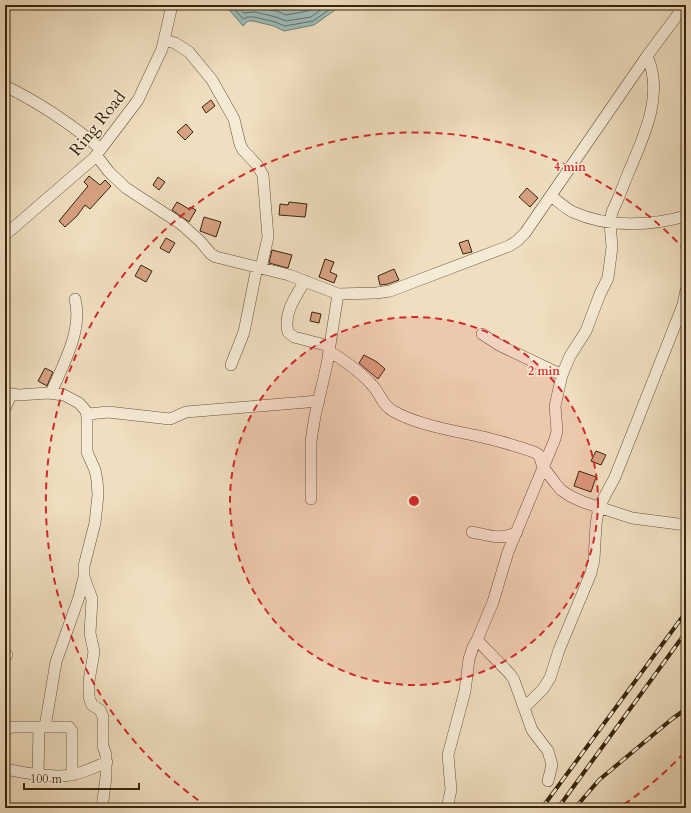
<svg xmlns="http://www.w3.org/2000/svg" width="691" height="813" font-family="Cardo,serif">
<style>
.water{fill:#9cbbba;stroke:#747f75}
.lines{fill:none;stroke-linecap:round;stroke-linejoin:round}
.shore{stroke:#6a7064;stroke-width:1}
.building{fill:#d6a181;stroke:#37250d}
.minor-casing{stroke:#65533a;stroke-width:12}
.minor{stroke:#f5ead5;stroke-width:11}
.rail-casing{stroke:#37250d;stroke-width:4}
.rail{stroke:#f5ead5;stroke-width:2.5;stroke-dasharray:8;stroke-linecap:butt}
.ring{fill:none;stroke:#d62828;stroke-width:2;stroke-dasharray:7 5}
.labels{text-anchor:middle;stroke-width:3;stroke-linejoin:round;paint-order:stroke}
.street-label{font-size:17px;fill:#37250d;stroke:#f5ead5}
.centre{fill:#d62828;stroke:#f5ead5;stroke-width:2}
.ring-label{font-size:12px;text-anchor:middle;font-weight:bold;fill:#d62828;stroke:#f5ead5;stroke-width:3;stroke-linejoin:round;paint-order:stroke}
</style>
<rect width="100%" height="100%" fill="#efdebf"/>
<filter id="stains"><feTurbulence type="fractalNoise" baseFrequency=".005" numOctaves="4"/><feColorMatrix values="0 0 0 0 .2 0 0 0 0 .09 0 0 0 0 .02 0 0 0 .5 -.17"/></filter>
<radialGradient id="worn" r=".72"><stop offset=".6" stop-color="#630" stop-opacity="0"/><stop offset="1" stop-color="#630" stop-opacity=".3"/></radialGradient>
<path class="water" d="M225,5H342L314,25L284,31L274,26L253,21H248L243,26Z"/>
<g class="lines">
<path class="shore" d="M231,5L243,19L248,17H254L275,22L285,26L313,21L336,5
M237,5L244,13L255,12L276,17L286,21L311,17L327,5
M245,5L277,11L286,15L308,11L317,5"/>
</g>
<path class="building" d="M211,100L215,106L206,113L202,107Z
M186,124L193,132L185,140L177,132Z
M89,176L100,185L105,180L111,186L90,209L85,205L77,216L65,227L59,221L88,186L84,182Z
M158,177L165,182L159,190L153,185Z
M527,188L538,198L530,207L519,197Z
M177,202L189,209L190,207L196,210L189,222L172,210Z
M289,202L307,204L305,217L279,215L280,204L288,205Z
M204,217L221,222L216,237L200,231Z
M166,238L175,243L169,253L160,248Z
M468,240L472,252L463,254L459,243Z
M272,250L292,255L288,268L269,263Z
M325,259L334,262L330,272L337,275L334,283L319,277Z
M141,265L152,271L146,282L135,276Z
M394,269L399,280L388,284L380,285L378,276Z
M312,312L321,314L319,323L310,321Z
M364,355L377,362L385,369L378,379L359,363Z
M45,368L53,372L47,386L38,381Z
M596,451L606,455L601,465L591,461Z
M579,471L596,477L591,492L574,486Z"/>
<g class="lines">
<defs>
<path id="minor" d="M164,40L175,43L189,52L212,80L234,119L240,144L243,150L257,165L263,175L268,237L261,268
M5,86C40,103 71,124 101,149
M96,155L109,172L126,188L181,224L200,241L211,254L216,257L289,275L338,294L376,293L390,291L509,246L517,241L525,233L647,56L685,5
M551,196C558,201 565,208 573,212C608,228 650,226 686,216
M5,235L94,158L138,100L162,49L172,5
M305,281C296,296 283,313 288,332L294,337L329,346
M482,334L499,345L562,375
M329,351C345,361 360,371 372,385C380,393 382,405 393,411C415,424 453,431 478,436C497,440 516,446 534,452L539,455L543,467L556,484L561,490L570,496L583,502L632,518L686,525
M231,365L244,332L257,267
M5,392L11,394L19,395L48,393L64,395L79,403L86,411L87,417V452L95,470L97,480L98,495L95,523L84,566V577L92,599L90,633L94,652L89,681V697L92,705L100,710L103,717V746L106,755V777L102,808
M51,393C63,364 83,331 75,299
M5,409L11,394
M87,417L89,414L108,412L170,419L186,412L319,401
M311,499V441L315,416L327,364L338,294
M472,532C487,535 502,541 517,532
M477,640L510,674L514,680L532,730L548,751L552,765L548,781
M5,657L7,655
M524,708L543,689L550,678L559,650L591,573L594,560L596,524L599,507L615,477L683,305L686,290
M45,727L56,662L79,597L84,577
M5,729L13,727H69L72,731V775
M5,769C27,773 49,778 71,775C83,773 95,767 107,762
M38,775L39,727
M447,808L451,790L448,755L465,691L469,659L473,647L477,640L493,602L508,552L555,439L557,431L555,406L562,375L570,356L586,331L600,294L608,278L612,247L610,223L612,212C619,198 624,183 630,169C645,134 664,93 647,56"/>
</defs>
<use href="#minor" class="minor-casing"/>
<use href="#minor" class="minor"/>
<defs>
<path id="rail" d="M542,808L686,612
M558,808L686,632
M575,808L599,780L672,719L686,709"/>
</defs>
<use href="#rail" class="rail-casing"/>
<use href="#rail" class="rail"/>
</g>
<circle cx="414" cy="501" r="184" fill="#d62828" fill-opacity=".12"/>
<g class="ring">
<circle cx="414" cy="501" r="184"/>
<path d="M684 753A369 369 0 0 1 620 807M208 807A369 369 0 1 1 684 249"/>
</g>
<g class="labels">
<g class="street-label">
<text transform="translate(97 123) rotate(-51)" y="6">Ring Road</text>
</g>
</g>
<circle cx="414" cy="501" r="6" class="centre"/>
<g class="ring-label">
<text x="570" y="171">4 min</text>
<text x="544" y="375">2 min</text>
</g>
<rect width="691" height="813" fill="none" stroke="#efdebf" stroke-width="20"/>
<rect x="6" y="6" width="679" height="801" fill="none" stroke="#37250d" stroke-width="2"/>
<rect x="10" y="10" width="671" height="793" fill="none" stroke="#37250d"/>
<path d="M24 783v6h115v-6" fill="none" stroke="#37250d" stroke-width="2"/>
<text x="30" y="783" font-size="12" fill="#37250d" stroke="#f5ead5" stroke-width="3" paint-order="stroke">100 m</text>
<rect width="100%" height="100%" filter="url(#stains)"/>
<rect width="100%" height="100%" fill="url(#worn)"/>
</svg>
